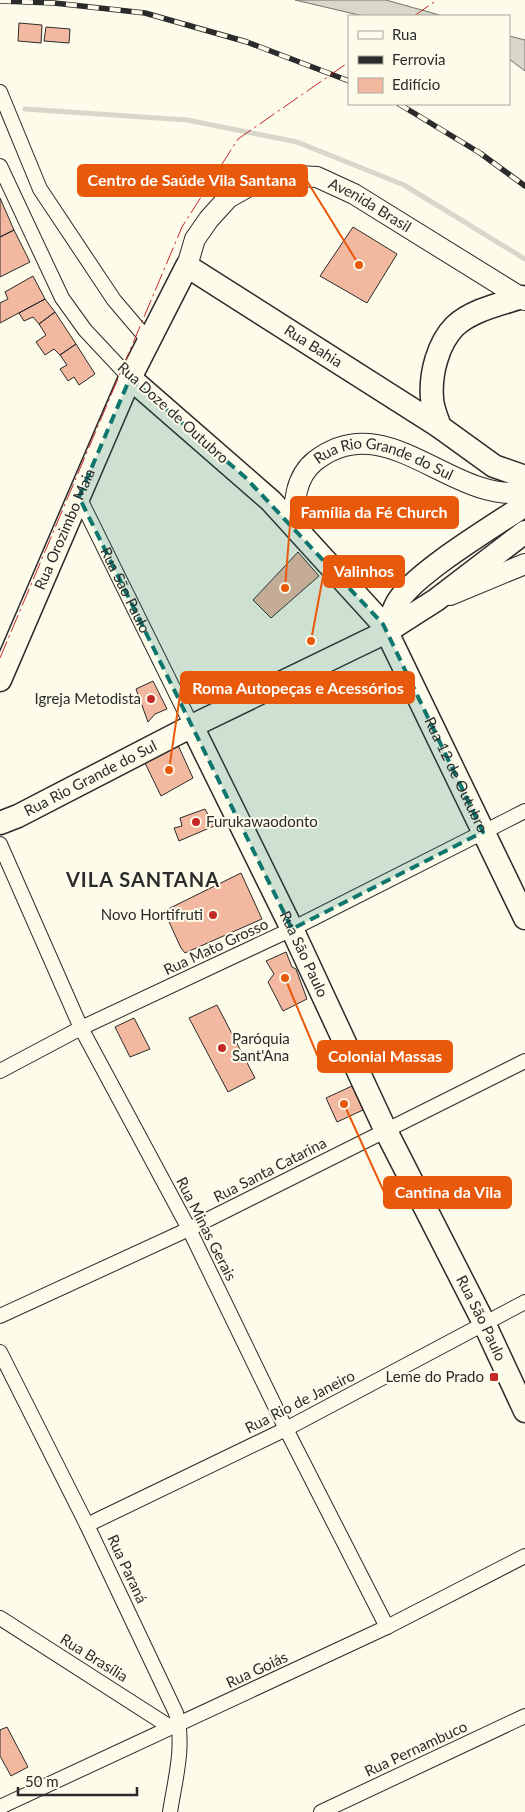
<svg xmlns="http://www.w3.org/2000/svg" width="525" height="1812" font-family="Lato,sans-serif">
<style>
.water{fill:#d8d7c9;stroke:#74746e}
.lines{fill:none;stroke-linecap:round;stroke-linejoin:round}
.stream{stroke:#d8d7c9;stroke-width:5}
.building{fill:#f2b8a0;stroke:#2b2b2b}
.street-casing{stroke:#2b2b2b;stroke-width:16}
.secondary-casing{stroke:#2b2b2b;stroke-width:22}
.primary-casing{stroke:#2b2b2b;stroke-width:25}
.street{stroke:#fdfbea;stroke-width:14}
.secondary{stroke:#fdfbea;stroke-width:20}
.primary{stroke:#fdfbea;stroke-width:22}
.rail-casing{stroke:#2b2b2b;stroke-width:5.5}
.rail{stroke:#fdfbea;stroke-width:4;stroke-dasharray:11;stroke-linecap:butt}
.power{stroke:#c62828;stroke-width:1;stroke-dasharray:18 4 2.5 4;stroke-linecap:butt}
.marked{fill:#0f766e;fill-opacity:0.2;stroke:#0f766e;stroke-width:4;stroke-dasharray:10 6;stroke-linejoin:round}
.poi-dot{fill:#c62828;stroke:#fdfbea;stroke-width:2}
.labels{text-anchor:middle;stroke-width:4;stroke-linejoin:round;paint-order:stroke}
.street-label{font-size:15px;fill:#2b2b2b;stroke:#fdfbea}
.poi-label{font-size:15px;fill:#2b2b2b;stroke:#fdfbea;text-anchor:end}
.district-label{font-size:20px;font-weight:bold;letter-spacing:1px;fill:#2b2b2b;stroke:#fdfbea}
.leader{fill:none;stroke:#e8590c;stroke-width:2}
.callout-dot{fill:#e8590c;stroke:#fdfbea;stroke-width:2}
.callout{fill:#e8590c;stroke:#e8590c;stroke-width:2}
.callout-label{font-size:16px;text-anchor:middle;font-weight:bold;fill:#fff}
</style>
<rect width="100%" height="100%" fill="#fdfbea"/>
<path class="water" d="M295,0H386L443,16H363Z
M509,36L525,40V71L509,59Z"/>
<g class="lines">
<path class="stream" d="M25,109L187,120L297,142L404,185L525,259"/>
</g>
<path class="building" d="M19,23L42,25L41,43L18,41Z
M46,27L70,29L69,43L44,41Z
M0,198L14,230L0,237Z
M353,227L397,254L367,303L320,276Z
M14,230L30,262L0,277V237Z
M33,276L45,299L0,323V303L8,299L5,292Z
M45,299L55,312L39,324L33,317L24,321L19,313Z
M55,312L76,344L60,355L54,349L45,355L36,342L46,335L39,324Z
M76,344L95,374L79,385L74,377L68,381L60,369L67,365L60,355Z
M298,552L319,576L271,618L253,600Z
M153,681L167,709L155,714L148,722L136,689Z
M177,743L193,778L161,796L144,761Z
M205,809L214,826L179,841L174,828L182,826L180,818Z
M241,873L262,919L185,953L181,948L164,911Z
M286,952L292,967L296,969L307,999L283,1011L268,982L274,974L266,961Z
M217,1005L255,1078L228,1092L189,1018Z
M134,1018L150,1049L130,1057L115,1027Z
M352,1086L363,1110L337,1122L326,1098Z
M7,1727L28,1767L11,1776L0,1756V1730Z"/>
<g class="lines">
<defs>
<g id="street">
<path d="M0,92L40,189L114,300L148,340"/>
<path d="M0,166L62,298L85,330L130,378"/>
<path id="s1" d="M79,497L192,726"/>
<path d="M0,844L81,1028L189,1229L286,1429L387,1627"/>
<path d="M0,1071L81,1028L292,929L525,811"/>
<path d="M0,1316L189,1229L525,1061"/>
<path d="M0,1352L87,1525L176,1713C185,1745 175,1780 170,1812"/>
<path d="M87,1525L286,1429L525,1302"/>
<path d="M0,1618L170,1727"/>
<path d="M0,1807L387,1627L525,1556"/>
<path d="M321,1812L525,1716"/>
</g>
<g id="secondary">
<path id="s2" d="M187,266L195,239L209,219L228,198L251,185L279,175L317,177L354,194L525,300"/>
<path id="s3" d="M296,527C292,504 296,476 315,461C387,405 451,504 525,492"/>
<path d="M450,595L525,564"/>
</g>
<g id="primary">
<path id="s4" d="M130,378L271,501L383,624L525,918"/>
<path d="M440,427C437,418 432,407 432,398C430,374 438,343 455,326C472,310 501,304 522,297"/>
<path d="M386,632C389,623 392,612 397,603C413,574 494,526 525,505"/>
<path id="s5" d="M0,680L130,378L187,266L440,427L494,466L525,477"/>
<path id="s6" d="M192,726L292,929L385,1129L484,1323L525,1411"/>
<path id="s7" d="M0,823L18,816L192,726L386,632L436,600L525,532"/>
</g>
</defs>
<use href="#street" class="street-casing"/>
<use href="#secondary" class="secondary-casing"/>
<use href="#primary" class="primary-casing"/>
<use href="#street" class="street"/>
<use href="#secondary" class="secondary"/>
<use href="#primary" class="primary"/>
<defs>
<path id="rail" d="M0,1L54,3L145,13L247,42L349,81
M399,104L480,153L525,186"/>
</defs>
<use href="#rail" class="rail-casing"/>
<use href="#rail" class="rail"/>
<path class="power" d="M414,16L437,0
M0,658L182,227L238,139L349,62"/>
</g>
<path class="marked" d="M130,378L245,477L383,624L483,832L292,929L79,497Z"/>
<g class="poi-dot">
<circle cx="151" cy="699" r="5"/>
<circle cx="196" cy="822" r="5"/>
<circle cx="213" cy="915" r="5"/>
<circle cx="222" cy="1048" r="5"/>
<rect x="489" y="1372" width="10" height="10" rx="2.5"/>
</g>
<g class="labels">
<g class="street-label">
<text dy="5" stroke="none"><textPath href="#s2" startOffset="235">Avenida Brasil</textPath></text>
<text dy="5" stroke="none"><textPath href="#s5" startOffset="604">Rua Bahia</textPath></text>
<text transform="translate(173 413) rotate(42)" y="5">Rua Doze de Outubro</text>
<text dy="5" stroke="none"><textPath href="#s3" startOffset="146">Rua Rio Grande do Sul</textPath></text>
<text dy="5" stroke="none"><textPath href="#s5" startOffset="164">Rua Orozimbo Maia</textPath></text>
<text dy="5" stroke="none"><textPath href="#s1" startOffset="104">Rua São Paulo</textPath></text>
<text dy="5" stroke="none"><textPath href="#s4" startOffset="521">Rua 12 de Outubro</textPath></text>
<text dy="5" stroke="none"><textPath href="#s7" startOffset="101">Rua Rio Grande do Sul</textPath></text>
<text transform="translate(216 947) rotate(-25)" y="5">Rua Mato Grosso</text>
<text dy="5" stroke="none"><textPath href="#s6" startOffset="254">Rua São Paulo</textPath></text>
<text transform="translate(270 1170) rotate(-27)" y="5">Rua Santa Catarina</text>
<text transform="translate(206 1229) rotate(63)" y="5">Rua Minas Gerais</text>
<text dy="5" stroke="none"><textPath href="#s6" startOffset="659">Rua São Paulo</textPath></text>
<text transform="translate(300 1402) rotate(-27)" y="5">Rua Rio de Janeiro</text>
<text transform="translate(127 1569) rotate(65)" y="5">Rua Paraná</text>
<text transform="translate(94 1658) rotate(32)" y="5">Rua Brasília</text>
<text transform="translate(257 1670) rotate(-25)" y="5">Rua Goiás</text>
<text transform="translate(416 1749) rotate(-25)" y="5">Rua Pernambuco</text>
</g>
<g class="poi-label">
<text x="141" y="704">Igreja Metodista</text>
<text x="206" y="827" text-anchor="start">Furukawaodonto</text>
<text x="203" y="920">Novo Hortifruti</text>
<text x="232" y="1044" text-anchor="start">Paróquia<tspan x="232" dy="17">Sant'Ana</tspan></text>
<text x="484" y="1382">Leme do Prado</text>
</g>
<g class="district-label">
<text x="143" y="887">VILA SANTANA</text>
</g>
</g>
<path class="leader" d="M359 265L307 181M285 588L291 512M311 641L324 571M169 770L181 688M285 978L318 1057M344 1104L384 1192"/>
<g class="callout-dot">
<circle cx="359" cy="265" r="5"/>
<circle cx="285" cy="588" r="5"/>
<circle cx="311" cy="641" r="5"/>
<circle cx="169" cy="770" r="5"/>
<circle cx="285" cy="978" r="5"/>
<circle cx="344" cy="1104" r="5"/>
</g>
<g class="callout">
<rect x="78" y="165" width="229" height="31" rx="5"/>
<rect x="291" y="497" width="167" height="31" rx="5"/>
<rect x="324" y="556" width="80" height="31" rx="5"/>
<rect x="181" y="672" width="233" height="31" rx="5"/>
<rect x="318" y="1041" width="134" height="31" rx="5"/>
<rect x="384" y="1177" width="127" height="31" rx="5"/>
</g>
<g class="callout-label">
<text x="192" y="186">Centro de Saúde Vila Santana</text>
<text x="374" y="518">Família da Fé Church</text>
<text x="364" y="577">Valinhos</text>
<text x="298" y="694">Roma Autopeças e Acessórios</text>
<text x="385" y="1062">Colonial Massas</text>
<text x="448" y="1198">Cantina da Vila</text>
</g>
<rect x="348" y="15" width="162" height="90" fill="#fdfbea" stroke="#a9a89e"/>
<rect x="358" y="31" width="25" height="8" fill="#fdfbea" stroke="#a9a89e"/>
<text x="392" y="40" font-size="15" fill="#2b2b2b">Rua</text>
<rect x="358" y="56" width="25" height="8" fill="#2b2b2b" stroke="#a9a89e"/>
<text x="392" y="65" font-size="15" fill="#2b2b2b">Ferrovia</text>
<rect x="358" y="78" width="25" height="15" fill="#f2b8a0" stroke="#a9a89e"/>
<text x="392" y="90" font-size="15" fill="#2b2b2b">Edifício</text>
<path d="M18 1787v8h119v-8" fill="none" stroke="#2b2b2b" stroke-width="2.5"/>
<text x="25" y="1787" font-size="15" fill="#2b2b2b" stroke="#fdfbea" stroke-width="4" paint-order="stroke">50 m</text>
</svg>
